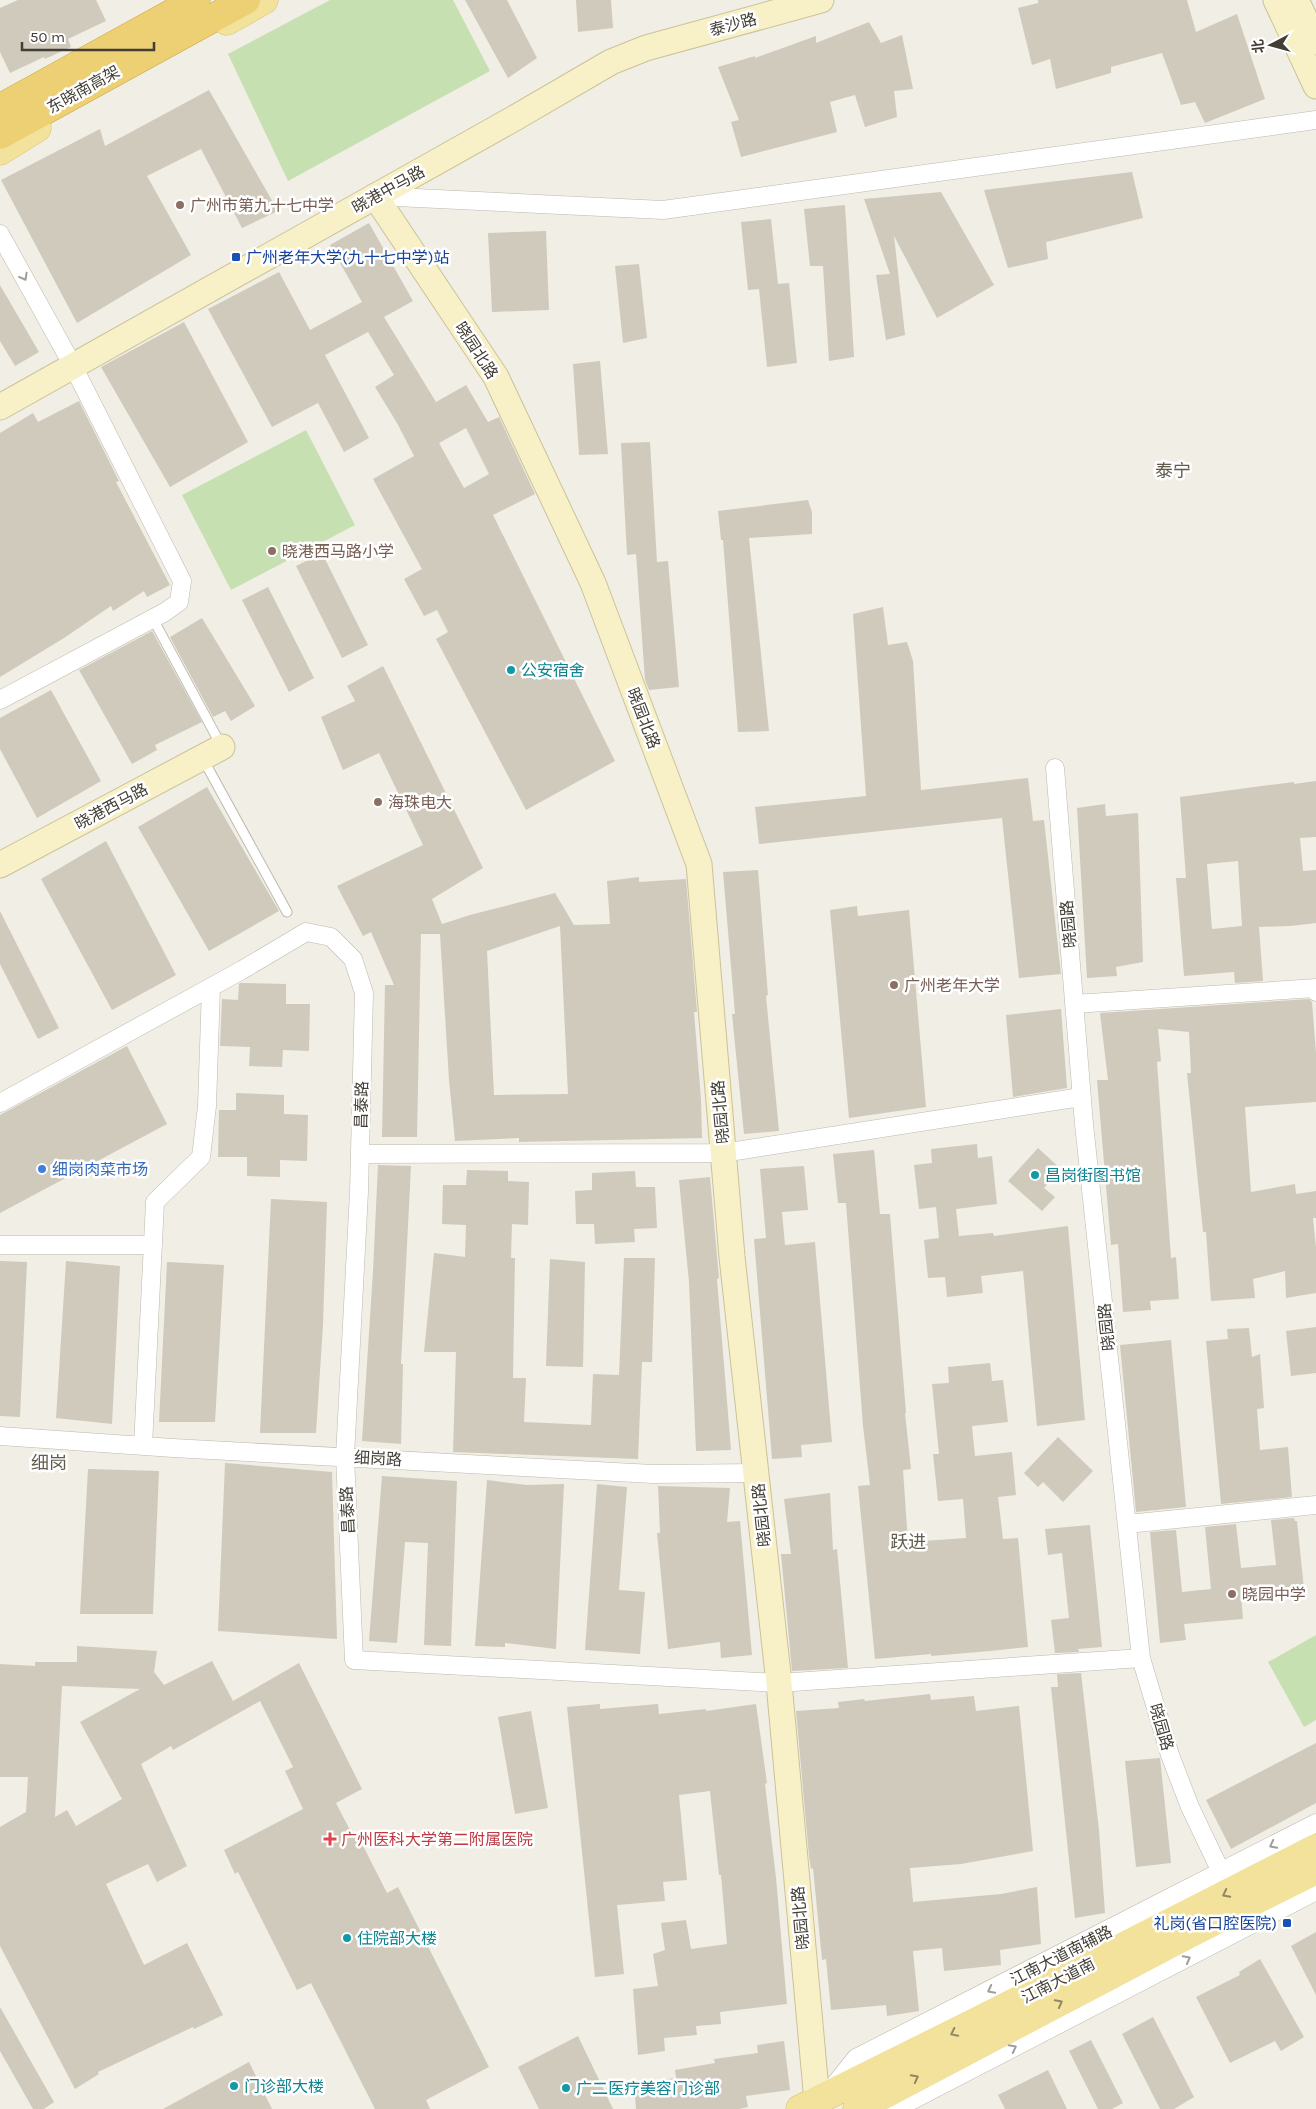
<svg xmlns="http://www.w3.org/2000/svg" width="1316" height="2109" font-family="Karla,'Noto Sans SC',sans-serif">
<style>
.green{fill:#c7e0b2}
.building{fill:#d0cabc;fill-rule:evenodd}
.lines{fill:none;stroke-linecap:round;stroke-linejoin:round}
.lane-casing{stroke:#bdb9ac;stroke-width:11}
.street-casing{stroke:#bdb9ac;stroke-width:19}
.secondary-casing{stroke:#cbc299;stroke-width:27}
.primary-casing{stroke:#d5c06e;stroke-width:29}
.highway-casing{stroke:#caa645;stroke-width:29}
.lane{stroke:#fff;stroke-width:9}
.street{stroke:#fff;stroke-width:18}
.secondary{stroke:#f8f1c7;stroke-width:25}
.primary{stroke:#f2e29c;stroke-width:28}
.highway{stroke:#edd073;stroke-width:28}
.oneway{stroke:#a09e9a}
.oneway2{stroke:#918863}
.education-dot{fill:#8d6e63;stroke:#fff;stroke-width:2}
.transit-dot{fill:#1a4fb4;stroke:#fff;stroke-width:2}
.culture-dot{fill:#0f9aa8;stroke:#fff;stroke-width:2}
.shop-dot{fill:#3f7fe0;stroke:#fff;stroke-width:2}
.health-dot{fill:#e0444e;stroke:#fff;stroke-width:2}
.labels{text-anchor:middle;stroke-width:5;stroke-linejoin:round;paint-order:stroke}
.street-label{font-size:16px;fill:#423e35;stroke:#fff}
.education-label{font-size:16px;fill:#785e54;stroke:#fff;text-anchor:start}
.transit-label{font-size:16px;fill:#164399;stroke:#fff;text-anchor:start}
.culture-label{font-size:16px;fill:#0d838f;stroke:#fff;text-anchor:start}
.shop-label{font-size:16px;fill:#366cbe;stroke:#fff;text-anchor:start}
.health-label{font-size:16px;fill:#be3a42;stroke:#fff;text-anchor:start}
.neighbourhood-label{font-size:18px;fill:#635d4e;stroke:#fff}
</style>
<rect width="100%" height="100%" fill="#f0eee5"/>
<path class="green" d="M330,0H453L490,71L288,181L228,54Z
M306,430L355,525L231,590L182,495Z
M1316,1635V1720L1304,1727L1268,1662Z"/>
<path class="building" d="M18,0H96L106,21L68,39L71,47L45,59L44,57L10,73L0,52V8Z
M465,0H507L537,58L508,78Z
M576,0H611L613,28L578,32Z
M1038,0H1187L1196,32L1237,14L1265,99L1205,123L1195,102L1181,105L1162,53L1111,67V73L1056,89L1050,59L1032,65L1018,8L1038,3Z
M869,22L881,43L902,35L913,89L894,91L897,117L865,127L855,95L830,102L837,132L741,157L731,122L739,120L718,67L755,56V58L816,36V43Z
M209,90L278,211L242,228L201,149L147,176L191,255L77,323L1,180L100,129L105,146Z
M1132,172L1143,218L1046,242L1048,259L1008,268L984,190Z
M941,192L994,285L937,318L894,236L905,335L886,340L876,275L890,274L864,199Z
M845,205L854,357L829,361L823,266H810L804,209Z
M771,219L778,284L789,283L797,363L767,367L759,289L748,290L741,222Z
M369,223L413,301L384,317L436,402L466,385L488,422L499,417L535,494L493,515L615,761L526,810L436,639L448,632L437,610L424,616L404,579L422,569L373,479L414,456L397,423L375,387L394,375L368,332L325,355L369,438L344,452L318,403L272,427L208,309L279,272L310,330L362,302L330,245ZM466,428L489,474L464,488L439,443Z
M546,231L549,310L492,312L488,233Z
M639,264L647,338L623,343L615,266Z
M0,285L39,352L15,366L0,341Z
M184,322L248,442L170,487L101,367Z
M600,361L608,454L579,455L573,364Z
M79,401L119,481L116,482L170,585L147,597L144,591L113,611L111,606L64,638L0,677V433L33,413L38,422Z
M650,442L657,562L668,561L679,687L649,690L645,680L636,554L627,555L621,443Z
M808,500L812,512V534L749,538L769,731L738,732L723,540H721L718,511Z
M322,553L368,645L342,658L296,566Z
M268,587L314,678L289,692L242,600Z
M883,607L888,645L907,642L913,661L921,790L1028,778L1033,821L1044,820L1061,974L1019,978L1002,818L759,844L755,807L866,796L853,614Z
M202,618L255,706L231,721L225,711L213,717L170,637Z
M152,631L202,722L155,745L157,750L132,764L79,670Z
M383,666L483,868L432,899L442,924L470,915L555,893L574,925L610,924L607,881L639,877V882L686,879L697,1012H694L701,1099L702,1138L519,1142V1138L455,1141L449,1080L440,934H421L417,1137H382L385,985H394L371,932L363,936L337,886L423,845L379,753L343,770L321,717L355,701L347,686ZM560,926L568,1094L494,1095L487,951Z
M51,690L101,781L37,818L0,749V718Z
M1316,781V837L1300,838L1303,871L1316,870V923L1290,926L1259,927L1263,981L1235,983L1234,972L1184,976L1176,878H1186L1180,797L1269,785L1294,782V784ZM1238,861L1242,926L1212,929L1207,864Z
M207,787L279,911L209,951L138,827Z
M1105,804L1106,816L1138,813L1143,962L1116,967L1117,976L1087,978L1077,808Z
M106,841L176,975L112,1010L41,879Z
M758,870L768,995L766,996L779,1131L744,1134L732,1014H735L723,872Z
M857,906L858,916L909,910L926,1107L849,1118L830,910Z
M0,911L59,1028L38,1039L0,964Z
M240,983L286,984V1004H310L309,1051L283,1050L282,1067L249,1066L250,1047L220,1046L222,999L238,1000L239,984Z
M1309,999L1312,1002L1316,1053V1102L1245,1107L1251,1192L1295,1184L1296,1194L1316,1191V1218H1313L1316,1248V1293L1286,1298L1285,1271L1253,1279L1255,1298L1211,1301L1206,1232H1203L1187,1073H1191L1189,1032L1158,1029L1161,1061L1157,1062L1171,1258L1176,1257L1179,1299L1150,1301L1151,1310L1123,1312L1118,1244L1111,1245L1097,1080H1108L1100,1013Z
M1061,1009L1067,1088L1013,1097L1006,1015Z
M127,1046L167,1124L0,1213V1115Z
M236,1093L284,1095V1114L308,1115L307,1161L280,1160V1177L247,1176V1157H218L219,1110H236Z
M977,1144L978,1158L992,1156L997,1204L956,1209L959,1236L993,1233L994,1236L1068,1226L1085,1420L1037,1426L1023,1271L981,1276L983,1293L947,1297L945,1277L928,1278L924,1240L939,1238L936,1207L919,1209L914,1165L932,1163L931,1149Z
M1038,1148L1061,1169L1044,1188L1055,1197L1042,1211L1008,1181Z
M874,1150L880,1214H890L906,1413H905L911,1469L903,1470L908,1542L966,1538L963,1499L938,1501L933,1454H939L932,1384L949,1383L948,1367L990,1363L992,1381L1003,1380L1008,1422L972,1426L975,1456L1012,1452L1016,1495L998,1497L1003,1539L1018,1538L1028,1647L990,1651L931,1656V1654L875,1659L858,1486L870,1485L863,1426L846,1203H838L833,1154Z
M378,1165L411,1166L401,1364H403L401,1444L362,1441L373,1271Z
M804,1166L808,1210L782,1212L785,1245L815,1242L832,1442L801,1445L802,1457L772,1459L754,1239L766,1238L760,1169Z
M467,1170L508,1171V1181L529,1182L528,1225L512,1224L511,1258H515L513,1378H526L524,1422L591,1425L593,1374L619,1375L624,1258H655L652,1362H642L638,1459L453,1452L456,1352H424L434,1253L465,1257L466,1225L442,1224L443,1185H466Z
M635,1171L636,1187H655L657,1228L634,1229L635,1242L595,1244L594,1224H576L575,1191L592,1190V1173Z
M710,1177L719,1278L717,1279L731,1450L696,1451L689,1282L679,1180Z
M271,1199L327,1202L323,1325L316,1433H260Z
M550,1259L585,1262L583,1367L546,1366Z
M0,1261L27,1262L20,1417L0,1416Z
M66,1261L120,1266L112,1424L56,1418Z
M167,1262L224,1265L215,1422H159Z
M1316,1327V1373L1291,1376L1286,1331Z
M1249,1328L1252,1357L1260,1354L1264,1408L1257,1409L1260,1450L1288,1447L1292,1497L1221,1504L1206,1341L1228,1339L1227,1329Z
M1171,1340L1186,1507L1136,1512L1120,1345Z
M1058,1437L1093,1471L1063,1502L1043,1482L1038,1487L1024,1473Z
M225,1463L332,1472L337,1639L218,1631Z
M88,1469L159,1471L153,1614H80Z
M382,1476L457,1481L451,1646L424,1645L428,1543L405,1542L397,1643L369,1641Z
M487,1480L527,1485L564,1484L556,1649L505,1643V1647L475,1646Z
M597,1484L627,1487L619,1590L645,1592L640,1654L585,1650Z
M658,1486L730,1488L727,1522L740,1521L752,1655L721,1658L720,1642L668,1649L657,1533H660Z
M830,1493L833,1550L837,1549L848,1668L792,1671L781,1554H791L784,1499Z
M1294,1518L1295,1521H1297L1304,1589L1241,1595L1243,1619L1184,1624L1186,1640L1160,1643L1150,1532L1176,1530L1182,1592L1211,1589L1205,1527L1236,1524L1241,1568L1276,1565L1271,1520Z
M1090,1525L1102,1647L1078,1649L1079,1652L1055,1653L1051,1620L1069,1618L1062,1553L1048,1555L1045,1529Z
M77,1646L157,1651L154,1672L164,1685L212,1661L233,1701L299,1663L362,1789L336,1803L352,1834L356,1832L387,1893L398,1887L489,2067L426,2100L430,2109H375L311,1983L297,1990L238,1872L235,1874L224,1850L303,1809L285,1771L293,1767L260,1701L173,1750L171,1746L141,1764L187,1866L157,1882L148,1864L106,1884L144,1965L187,1943L223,2015L194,2029L193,2027L98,2072L99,2074L75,2089L0,1946V1827L26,1812L28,1777H0V1664L35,1666V1662H77ZM62,1686L140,1689L80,1722L122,1799L76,1826L67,1810L55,1817Z
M1081,1673L1099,1830L1105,1913L1075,1918L1051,1687H1058L1057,1674Z
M930,1694L931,1700L974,1696L976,1711L1019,1706L1033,1851L961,1864L910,1868L913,1902L1001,1894L1037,1887L1041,1944L1000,1950L1001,1965L944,1971L942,1948L913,1951L919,2011L887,2016L886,2005L831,2010L826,1959L822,1960L813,1868L811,1869L809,1856L796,1711L839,1708L838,1702L864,1699L865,1701Z
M600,1704V1709L658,1704L659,1714L706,1709V1711L756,1704L767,1783L765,1784L776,1878L787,2004L720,2012L721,2024L696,2026L697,2035L664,2038L665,2051L638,2055L633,1989L658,1986L653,1954L665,1950L661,1923L686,1920L691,1949L727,1944L721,1875H719L710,1791L679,1795L687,1880L663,1882L665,1901L617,1905L624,1974L595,1977L567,1707Z
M531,1711L548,1808L515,1814L498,1717Z
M1316,1743V1803L1231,1849L1206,1800Z
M1160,1758L1171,1863L1136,1867L1125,1761Z
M1316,1932V1995L1291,1946Z
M1260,1959L1304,2037L1281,2051L1275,2041L1230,2063L1196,1997L1240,1975L1239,1972Z
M0,2007L54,2102L44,2109H33L0,2051Z
M1153,2017L1194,2097L1174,2109H1160L1122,2034Z
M578,2036L613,2109H539L518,2067Z
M1091,2040L1123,2103L1112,2109H1098L1069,2051Z
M784,2041L790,2090L746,2096L748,2107L739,2109H636L634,2083L676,2078L675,2070L715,2063L714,2059L758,2053L757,2045Z
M249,2062L272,2109H163Z
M1048,2070L1067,2109H1005L998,2095Z"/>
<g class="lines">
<defs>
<path id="lane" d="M153,619L222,747
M203,759L287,912"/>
<path id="street" d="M375,196L663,210L1316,120
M0,234L73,366L182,581L179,602L165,612L0,700
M1055,768L1084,1124L1141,1658L1170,1755L1190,1807L1221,1872
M1074,1004L1316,988V992
M0,1103L242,970L306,932L331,937L353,959L364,993L359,1192L345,1456L354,1660L779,1683L1141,1658
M360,1154L723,1153L1081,1097
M0,1245H153
M0,1436L173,1448L653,1474L756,1473
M143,1446L155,1202L201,1157L207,1106L211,988
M1127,1524L1316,1505
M832,2088L856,2058L1316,1823
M891,2109L897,2108L1316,1891"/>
<path id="secondary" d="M1276,0L1316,86
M1296,0L1316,42
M375,196L496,377L593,583L699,864L732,1257L779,1683L817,2101
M0,407L513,119L611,62L646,48L821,0
M0,865L222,747"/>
<path id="primary" d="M227,21L264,0
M0,151L37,128
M800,2109L979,2020L1316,1848
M857,2109L1191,1933L1316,1870"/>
<path id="highway" d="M0,108L196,0
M0,135L246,0"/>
</defs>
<use href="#lane" class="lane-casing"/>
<use href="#street" class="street-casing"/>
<use href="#secondary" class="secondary-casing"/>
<use href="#primary" class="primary-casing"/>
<use href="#highway" class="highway-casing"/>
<use href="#lane" class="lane"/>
<use href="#street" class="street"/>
<use href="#secondary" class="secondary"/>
<use href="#primary" class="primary"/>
<use href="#highway" class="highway"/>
</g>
<defs><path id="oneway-chevron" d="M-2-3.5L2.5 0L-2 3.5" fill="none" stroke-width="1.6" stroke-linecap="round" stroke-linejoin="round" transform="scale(1.25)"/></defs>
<g class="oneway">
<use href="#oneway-chevron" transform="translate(24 277) rotate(61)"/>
<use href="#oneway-chevron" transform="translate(1273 1845) rotate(153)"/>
<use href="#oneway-chevron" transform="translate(1187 1959) rotate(-28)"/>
<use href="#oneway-chevron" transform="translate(991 1990) rotate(153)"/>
<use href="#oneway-chevron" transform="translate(1013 2048) rotate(-27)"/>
</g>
<g class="oneway2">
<use href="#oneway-chevron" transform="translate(1226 1894) rotate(153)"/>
<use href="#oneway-chevron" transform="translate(1059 2003) rotate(-28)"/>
<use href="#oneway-chevron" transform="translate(954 2033) rotate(154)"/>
<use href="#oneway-chevron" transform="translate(915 2078) rotate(-28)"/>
</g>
<g class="education-dot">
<circle cx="180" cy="205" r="5"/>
<circle cx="272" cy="551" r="5"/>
<circle cx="378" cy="802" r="5"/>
<circle cx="894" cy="985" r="5"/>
<circle cx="1232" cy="1594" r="5"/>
</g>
<g class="transit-dot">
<rect x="231" y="252" width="10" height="10" rx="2.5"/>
<rect x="1282" y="1918" width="10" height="10" rx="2.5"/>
</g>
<g class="culture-dot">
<circle cx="511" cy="670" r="5"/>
<circle cx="1035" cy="1175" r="5"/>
<circle cx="347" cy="1938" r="5"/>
<circle cx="234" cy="2086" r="5"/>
<circle cx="566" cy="2088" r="5"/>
</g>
<circle class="shop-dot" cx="42" cy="1169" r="5"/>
<path class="health-dot" d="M327.5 1831.5h5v5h5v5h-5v5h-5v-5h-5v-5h5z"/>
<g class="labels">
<g class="street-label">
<text transform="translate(733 24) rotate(-15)" y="6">泰沙路</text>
<text transform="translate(83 89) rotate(-29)" y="6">东晓南高架</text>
<text transform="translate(388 189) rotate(-29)" y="6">晓港中马路</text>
<text transform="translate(477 350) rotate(57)" y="6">晓园北路</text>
<text transform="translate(644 718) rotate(69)" y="6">晓园北路</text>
<text transform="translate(111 806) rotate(-28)" y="6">晓港西马路</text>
<text transform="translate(1068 924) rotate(-95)" y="6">晓园路</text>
<text transform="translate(361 1105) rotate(-89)" y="6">昌泰路</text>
<text transform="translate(720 1112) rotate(-95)" y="6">晓园北路</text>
<text transform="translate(1106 1327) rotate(-96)" y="6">晓园路</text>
<text transform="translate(378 1458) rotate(3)" y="6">细岗路</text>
<text transform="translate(347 1510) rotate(-93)" y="6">昌泰路</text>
<text transform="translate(761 1515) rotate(-96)" y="6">晓园北路</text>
<text transform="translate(1162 1727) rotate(74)" y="6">晓园路</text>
<text transform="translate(800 1918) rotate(-95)" y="6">晓园北路</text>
<text transform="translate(1061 1955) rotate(-27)" y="6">江南大道南辅路</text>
<text transform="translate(1058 1980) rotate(-27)" y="6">江南大道南</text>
</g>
<g class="education-label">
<text x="190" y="211">广州市第九十七中学</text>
<text x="282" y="557">晓港西马路小学</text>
<text x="388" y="808">海珠电大</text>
<text x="904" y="991">广州老年大学</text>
<text x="1242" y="1600">晓园中学</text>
</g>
<g class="transit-label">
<text x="246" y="263">广州老年大学(九十七中学)站</text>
<text x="1277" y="1929" text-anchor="end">礼岗(省口腔医院)</text>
</g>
<g class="culture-label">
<text x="521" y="676">公安宿舍</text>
<text x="1045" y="1181">昌岗街图书馆</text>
<text x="357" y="1944">住院部大楼</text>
<text x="244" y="2092">门诊部大楼</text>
<text x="576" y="2094">广二医疗美容门诊部</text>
</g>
<g class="shop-label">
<text x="52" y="1175">细岗肉菜市场</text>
</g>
<g class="health-label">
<text x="341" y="1845">广州医科大学第二附属医院</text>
</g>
<g class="neighbourhood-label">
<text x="1173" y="477">泰宁</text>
<text x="49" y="1469">细岗</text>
<text x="908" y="1548">跃进</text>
</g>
</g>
<g transform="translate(1271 45) rotate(264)" stroke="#ffffff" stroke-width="4" paint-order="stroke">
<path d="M0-4L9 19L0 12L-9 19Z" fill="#423e35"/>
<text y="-8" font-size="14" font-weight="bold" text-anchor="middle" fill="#423e35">北</text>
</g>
<path d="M22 42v8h132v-8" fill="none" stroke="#423e35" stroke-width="2.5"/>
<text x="30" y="42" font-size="15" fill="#423e35" stroke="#ffffff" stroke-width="4" paint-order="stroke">50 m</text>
</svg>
